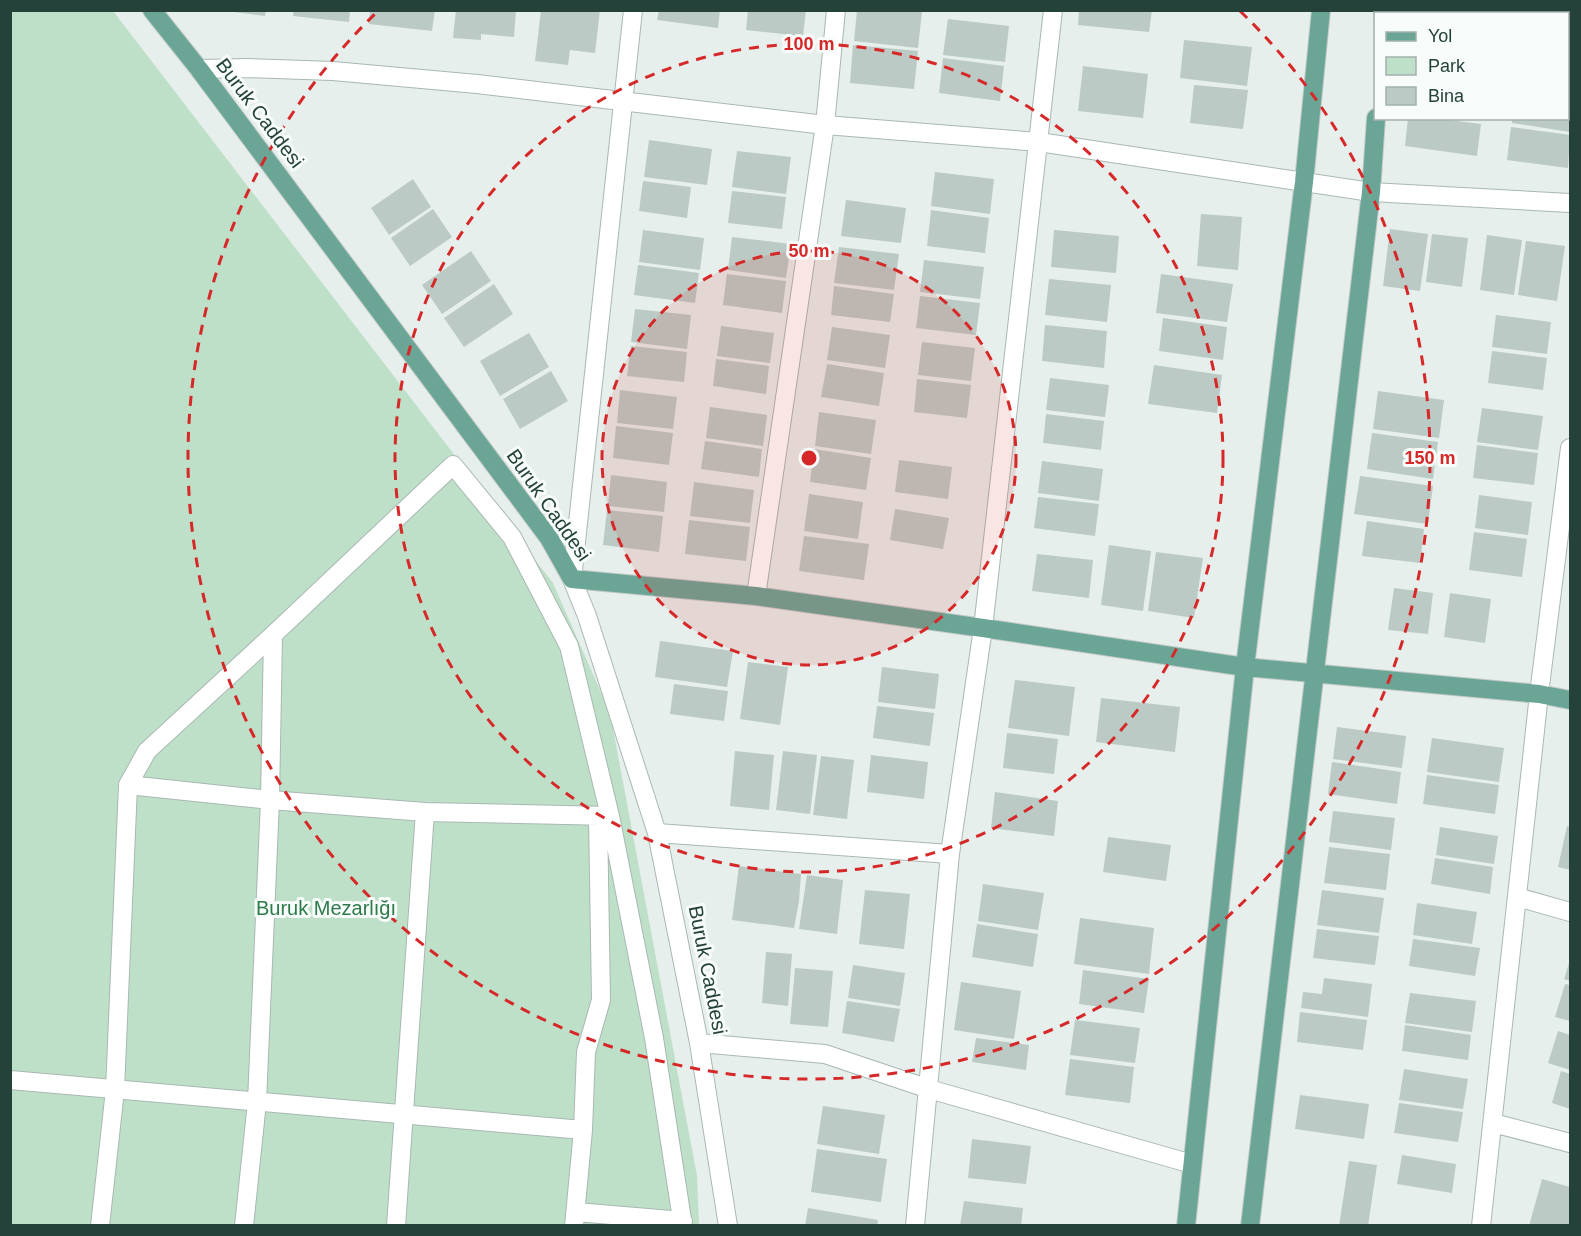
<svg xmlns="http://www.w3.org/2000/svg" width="1581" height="1236" font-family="Arial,sans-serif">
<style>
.green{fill:#bfe0c8}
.building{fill:#bbcac4}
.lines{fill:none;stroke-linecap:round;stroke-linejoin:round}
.minor-casing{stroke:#a8b8b2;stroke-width:20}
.major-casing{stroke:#c2cac8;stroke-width:20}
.minor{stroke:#fff;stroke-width:18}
.major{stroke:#6aa596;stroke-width:18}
.ring{fill:none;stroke:#d62828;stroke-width:3;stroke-dasharray:10 8}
.labels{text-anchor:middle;stroke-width:6;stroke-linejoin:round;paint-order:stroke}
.street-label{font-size:20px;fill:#24423a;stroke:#f7fbf9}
.park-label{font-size:20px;fill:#2d7a4b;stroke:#f7fbf9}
.centre{fill:#d62828;stroke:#f7fbf9;stroke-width:3}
.ring-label{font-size:18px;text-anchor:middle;font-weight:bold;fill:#d62828;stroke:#f7fbf9;stroke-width:6;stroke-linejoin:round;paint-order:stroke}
</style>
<rect width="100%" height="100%" fill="#e6efeb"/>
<path class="green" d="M10,11H113L553,583L610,713L697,1176L699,1225H11Z"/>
<path class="building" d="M234,10H266L265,16L234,12Z
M294,10H350L349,22L293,16Z
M370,10H435L432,31L369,24Z
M456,10H516L514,37L481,34V40L453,38Z
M541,10H600L595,53L570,50L568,65L535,61Z
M659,10H720L718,28L657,20Z
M748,10H806L803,36L746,30Z
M857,10L922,11L918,48L854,41Z
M1079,10H1152L1149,32L1078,25Z
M1568,16L1570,17V47H1568Z
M948,19L1009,26L1005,62L943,55Z
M1184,40L1252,47L1247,86L1180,78Z
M853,45L918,51L914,89L850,83Z
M1568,51H1570V80H1568Z
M943,58L1004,66L1000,101L939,93Z
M1083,66L1148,74L1143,118L1078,111Z
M1194,85L1248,90L1243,129L1190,123Z
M1568,97H1570V132L1512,123V118H1568Z
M1408,118H1434L1481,124L1477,156L1405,146Z
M1511,127L1570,135L1568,168L1507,160Z
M649,140L712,149L707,185L644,177Z
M737,151L791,157L786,194L732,187Z
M935,172L994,179L990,214L931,206Z
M413,179L431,207L389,235L371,208Z
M643,181L691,187L687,218L639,211Z
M732,191L786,197L782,229L728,223Z
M846,200L906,208L901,243L841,236Z
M433,209L452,237L410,266L391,238Z
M931,210L989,218L985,253L927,246Z
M1201,214L1242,217L1238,270L1197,266Z
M1390,229L1428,234L1420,291L1383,286Z
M643,230L704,238L700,270L639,262Z
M1054,230L1119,236L1116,273L1051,267Z
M1432,234L1468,238L1462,287L1426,282Z
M1487,235L1522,240L1514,295L1480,290Z
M732,237L791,244L786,278L728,270Z
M1526,241L1565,246L1557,301L1518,295Z
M839,247L899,254L894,290L834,283Z
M471,251L491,281L442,314L422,285Z
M924,260L984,267L980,299L920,292Z
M638,265L699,273L695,303L634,295Z
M727,274L786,281L782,313L723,305Z
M1161,274L1233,284L1227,322L1156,313Z
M1049,279L1111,285L1107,322L1045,315Z
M494,284L513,314L464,347L444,318Z
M834,286L894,294L890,322L831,315Z
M920,296L980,303L976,335L916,328Z
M635,309L691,315L687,349L631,342Z
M1496,315L1551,322L1547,354L1492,347Z
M1163,318L1227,327L1223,360L1159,351Z
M1045,325L1107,331L1104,368L1042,361Z
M721,326L774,333L770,363L717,356Z
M832,327L890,335L885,368L827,360Z
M529,333L549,367L500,396L480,361Z
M922,342L975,348L971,381L918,375Z
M631,346L687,352L684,382L627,376Z
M1492,351L1547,358L1543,390L1488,383Z
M716,359L769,366L766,394L713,386Z
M827,364L884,373L879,406L821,397Z
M1154,365L1222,375L1217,413L1148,404Z
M551,371L568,401L520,429L503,399Z
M1050,378L1109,385L1105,417L1046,410Z
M917,379L971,385L967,418L914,412Z
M620,390L677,397L673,429L617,423Z
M1378,391L1444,400L1439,438L1373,429Z
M710,407L767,415L763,446L706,438Z
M1482,408L1543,416L1538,450L1477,442Z
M819,412L876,420L871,454L815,446Z
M1046,414L1104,421L1101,450L1043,443Z
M616,426L673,433L669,465L613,458Z
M1372,433L1438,442L1433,479L1367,469Z
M705,441L762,449L759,477L701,469Z
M1477,445L1538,453L1534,485L1473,478Z
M814,449L871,458L866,490L810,482Z
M899,460L952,467L948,499L895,492Z
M1042,461L1103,469L1099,501L1038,493Z
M611,475L667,482L664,512L608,506Z
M1360,476L1433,486L1428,524L1354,514Z
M694,482L754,490L750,523L690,516Z
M809,494L863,502L858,539L804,531Z
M1479,495L1532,502L1528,535L1475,528Z
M1038,497L1099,504L1095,536L1034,528Z
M895,509L949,518L943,549L890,540Z
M607,510L663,516L659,552L603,545Z
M689,520L750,527L746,561L685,554Z
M1367,521L1424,529L1420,563L1362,556Z
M1474,532L1527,539L1522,577L1469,570Z
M804,536L869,544L864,580L799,571Z
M1109,545L1151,551L1143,611L1101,605Z
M1156,552L1203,558L1194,618L1148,611Z
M1037,554L1093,560L1089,598L1032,591Z
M1394,588L1433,593L1428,634L1388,630Z
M1450,593L1491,599L1485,643L1444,637Z
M660,641L733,651L727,687L655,677Z
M748,662L788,667L780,725L740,719Z
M882,667L939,674L935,709L878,702Z
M1015,680L1075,687L1069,736L1008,728Z
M674,684L728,691L724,721L670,714Z
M1101,698L1180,707L1175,752L1096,742Z
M877,706L934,713L930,746L873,738Z
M1337,727L1406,736L1402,768L1333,759Z
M1007,733L1058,739L1054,774L1003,768Z
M1432,738L1504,748L1499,782L1427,772Z
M735,751L774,755L769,810L730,806Z
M783,751L817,755L810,814L776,810Z
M871,755L928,762L924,799L867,792Z
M821,756L854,760L847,819L813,815Z
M1332,762L1401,772L1397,804L1328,794Z
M1427,775L1499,785L1495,814L1423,804Z
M995,792L1058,801L1054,836L991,828Z
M1333,811L1395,818L1391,850L1329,842Z
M1567,826L1570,827V870L1558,867Z
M1440,827L1498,836L1494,864L1436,855Z
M1108,837L1171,845L1166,881L1103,872Z
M1329,847L1390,854L1386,890L1324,883Z
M1435,858L1493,867L1490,894L1431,884Z
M739,866L801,874L799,901L794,928L732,920Z
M807,875L843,880L837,934L799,929Z
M983,884L1044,893L1038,930L978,921Z
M865,890L910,894L904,949L859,944Z
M1322,890L1384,898L1379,933L1317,925Z
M1417,903L1477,912L1472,944L1413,935Z
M1080,918L1154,928L1149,974L1074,964Z
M977,924L1038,934L1033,967L972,957Z
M1317,929L1379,936L1375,965L1313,958Z
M1413,939L1480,948L1475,976L1409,966Z
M766,952L792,954L788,1006L762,1003Z
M1570,960V981L1564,979Z
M853,965L905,973L900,1006L848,998Z
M795,968L833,971L828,1027L790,1024Z
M1083,970L1149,979L1144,1013L1079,1004Z
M1324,978L1372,984L1368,1017L1301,1008L1303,992L1322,994Z
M961,982L1021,991L1014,1039L954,1030Z
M1565,984L1570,985V1021L1555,1017Z
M1410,993L1476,1001L1472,1032L1405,1023Z
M847,1001L900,1009L894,1042L842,1033Z
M1300,1012L1367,1020L1363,1050L1297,1042Z
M1075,1020L1140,1028L1135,1063L1070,1055Z
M1405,1025L1471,1035L1468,1060L1402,1051Z
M1558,1031L1570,1035V1070L1548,1063Z
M976,1038L1029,1045L1026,1070L972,1062Z
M1070,1059L1134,1067L1130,1103L1065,1095Z
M1404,1069L1468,1079L1463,1109L1399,1100Z
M1561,1071L1570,1074V1109L1552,1103Z
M1300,1095L1369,1104L1364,1139L1295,1129Z
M1399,1103L1463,1112L1458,1142L1394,1133Z
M823,1106L885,1115L879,1154L817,1144Z
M972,1139L1031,1146L1026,1184L968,1178Z
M817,1149L887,1159L881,1202L811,1192Z
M1402,1155L1456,1164L1452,1193L1397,1184Z
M1349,1161L1377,1165L1368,1226H1339Z
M1542,1179L1570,1187V1226H1529Z
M964,1201L1023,1208L1021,1226H960Z
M808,1208L878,1220L877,1226H805Z"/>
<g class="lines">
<defs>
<path id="minor" d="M633,10L572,579L587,616L657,833L699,1043L728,1226
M199,69L248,68L333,71L477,84L825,125L1039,142L1371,192L1570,203
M756,596L825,125L836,10
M128,785L270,800L425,812L610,816
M657,833L950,854
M1517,897L1570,912
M699,1043L825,1054L929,1089L1192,1164
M10,1080L583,1130
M1493,1123L1570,1143
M576,1212L683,1221
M100,1226L115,1090L128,785L147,751L273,635L453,465L512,537L569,646L610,816L654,1038L683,1226
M244,1226L257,1102L270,800L273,635
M396,1226L425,812
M574,1226L583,1130L586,1052L601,1000L598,816
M915,1226L950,854L983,628L1053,10
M1481,1226L1539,694L1570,448"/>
<path id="major" d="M152,10L199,69L549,538L572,579L756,596L983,628L1245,667L1539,694L1570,700
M1383,14V10
M1186,1226L1245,667L1304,182L1321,10
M1250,1226L1371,192L1376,118"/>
</defs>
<use href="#minor" class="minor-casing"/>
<use href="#major" class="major-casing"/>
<use href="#minor" class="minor"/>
<use href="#major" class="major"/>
</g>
<circle cx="809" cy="458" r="207" fill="#d62828" fill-opacity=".12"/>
<g class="ring">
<circle cx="809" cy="458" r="207"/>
<circle cx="809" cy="458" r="414"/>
<path d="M1240 11A621 621 0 1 1 378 11"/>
</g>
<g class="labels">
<g class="street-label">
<text transform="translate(260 113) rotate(53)" y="7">Buruk Caddesi</text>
<text transform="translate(549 505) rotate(55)" y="7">Buruk Caddesi</text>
<text transform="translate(708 970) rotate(79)" y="7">Buruk Caddesi</text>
</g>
<g class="park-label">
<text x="326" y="915">Buruk Mezarlığı</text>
</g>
</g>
<circle cx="809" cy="458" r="9" class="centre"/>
<g class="ring-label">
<text x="809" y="50">100 m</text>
<text x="809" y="257">50 m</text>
<text x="1430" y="464">150 m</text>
</g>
<rect width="1581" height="1236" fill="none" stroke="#24423a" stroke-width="24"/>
<rect x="1374" y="12" width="195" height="108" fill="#f7fbf9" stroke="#a3b1ad" stroke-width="1.5"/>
<rect x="1386" y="32" width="30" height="9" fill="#6aa596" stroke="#a3b1ad" stroke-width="1.5"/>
<text x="1428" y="42" font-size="18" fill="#24423a">Yol</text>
<rect x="1386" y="57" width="30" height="18" fill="#bfe0c8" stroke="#a3b1ad" stroke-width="1.5"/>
<text x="1428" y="72" font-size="18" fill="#24423a">Park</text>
<rect x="1386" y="87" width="30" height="18" fill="#bbcac4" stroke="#a3b1ad" stroke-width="1.5"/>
<text x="1428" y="102" font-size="18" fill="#24423a">Bina</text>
</svg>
